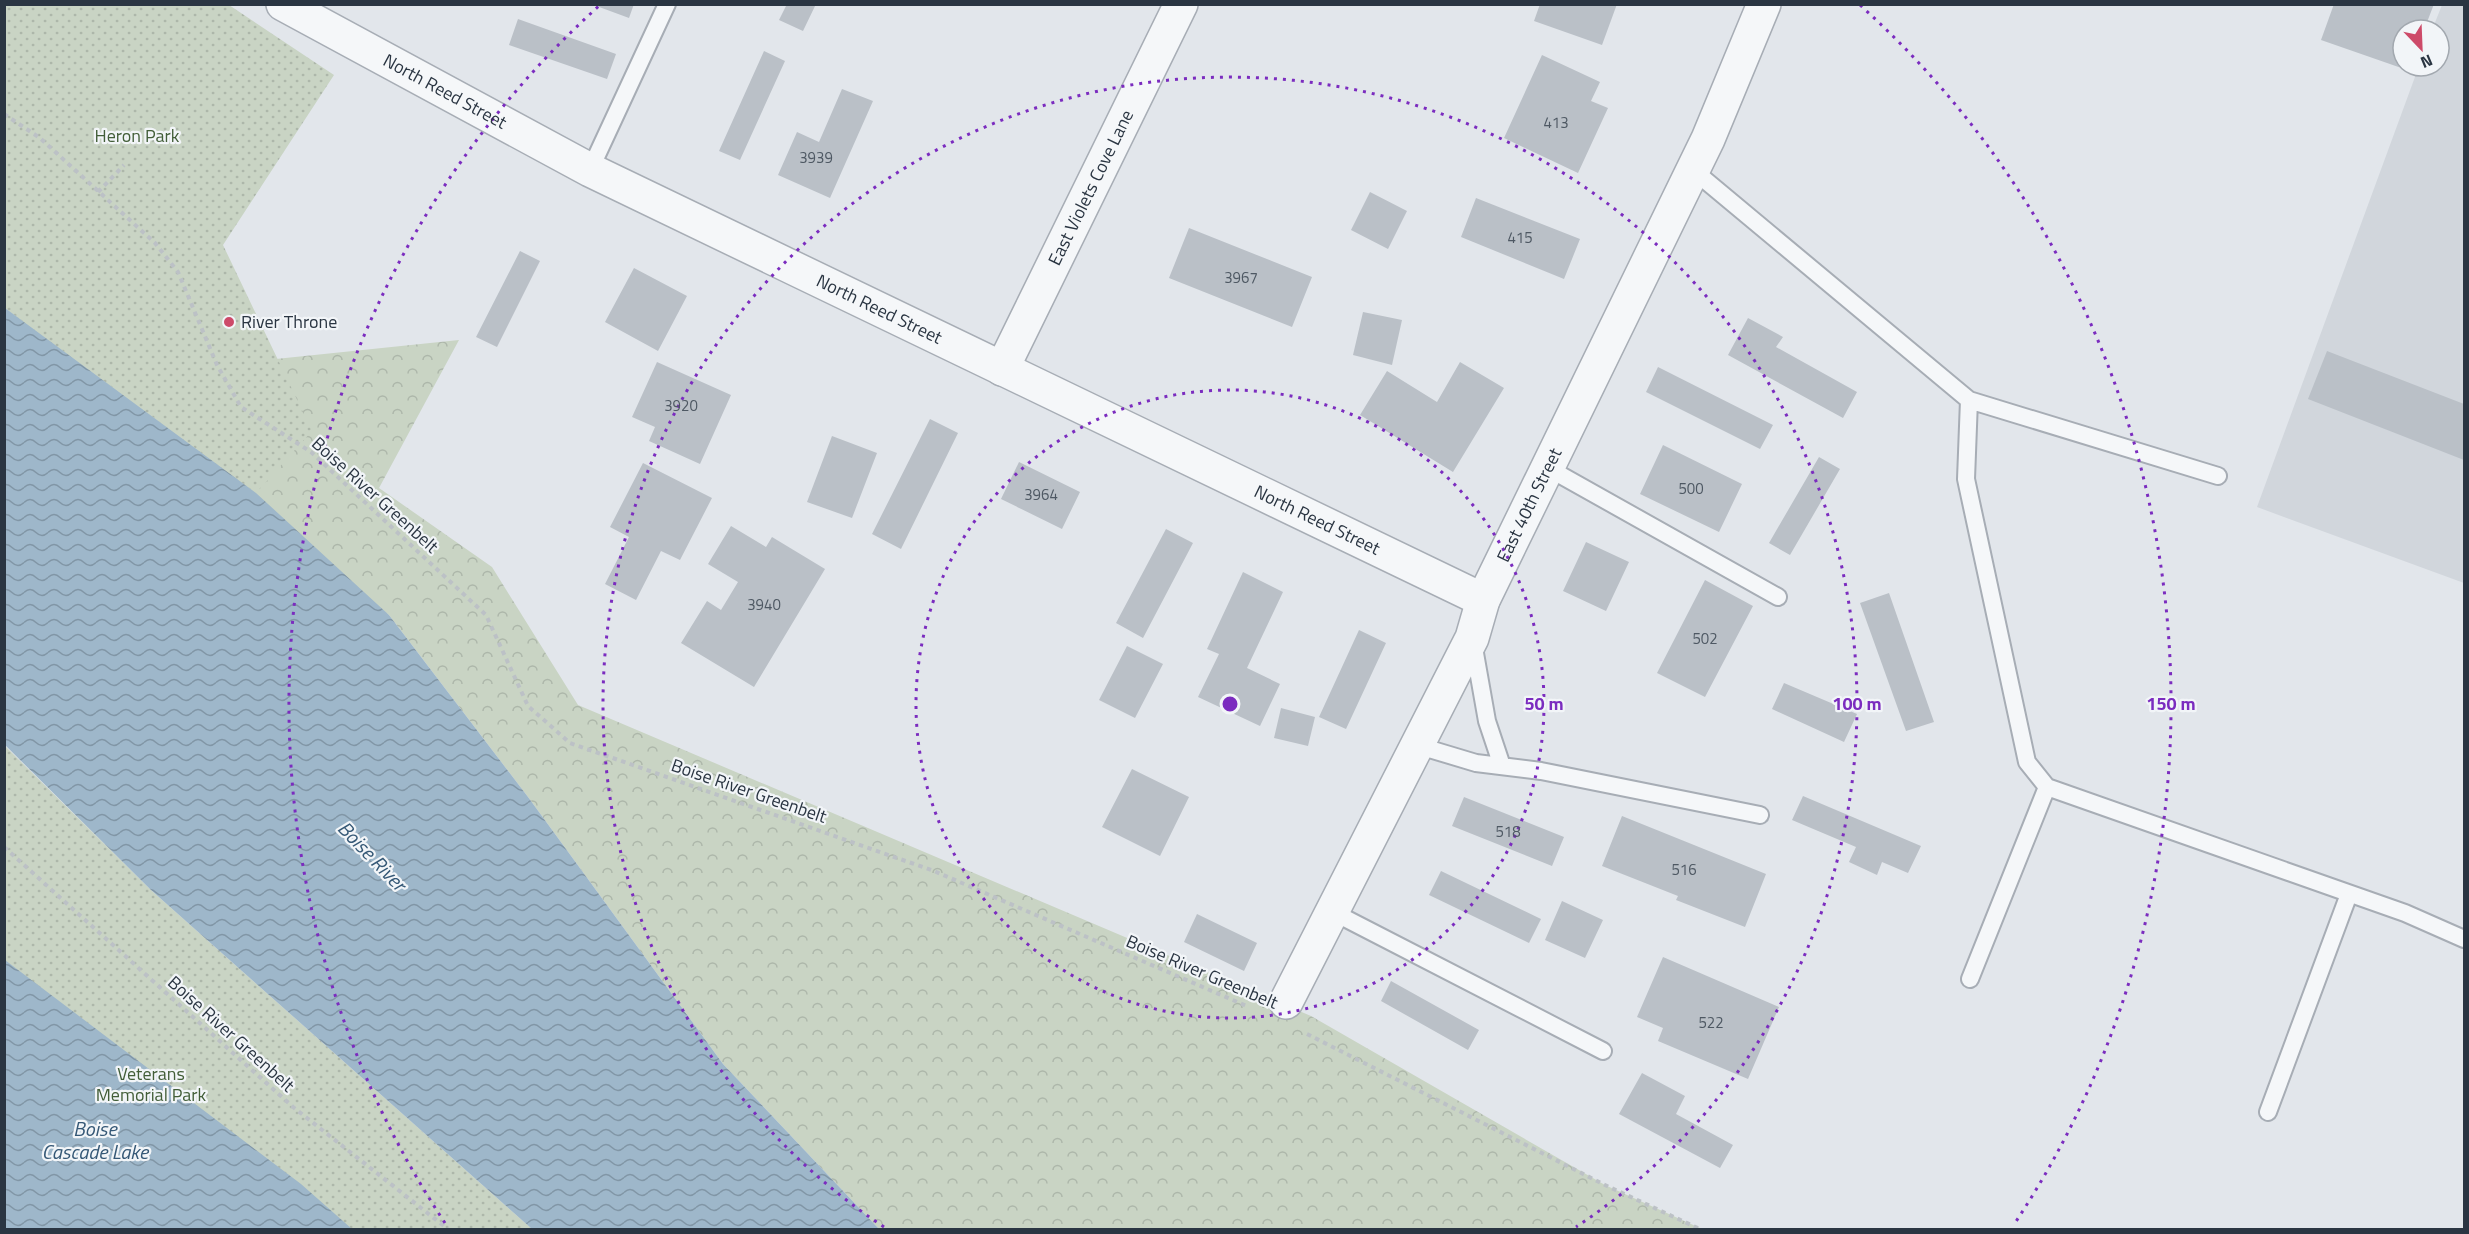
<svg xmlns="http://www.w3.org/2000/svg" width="2469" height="1234" font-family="'Titillium Web',sans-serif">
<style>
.built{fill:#d1d6dc}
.forest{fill:url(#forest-crowns)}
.park{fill:url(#park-dots)}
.water{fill:url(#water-waves)}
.building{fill:#bac0c7}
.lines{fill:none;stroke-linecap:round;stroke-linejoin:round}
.service-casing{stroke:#a7adb5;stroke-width:20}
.minor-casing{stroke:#a7adb5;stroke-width:36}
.path{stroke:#bcc1c6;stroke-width:4;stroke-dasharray:4.5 4.5;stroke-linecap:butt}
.service{stroke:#f5f7f9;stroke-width:16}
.minor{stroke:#f5f7f9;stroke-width:33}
.ring{fill:none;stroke:#7b2cbf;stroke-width:3;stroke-dasharray:3 6}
.poi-dot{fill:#cd4a69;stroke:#f2f5f8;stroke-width:2}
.labels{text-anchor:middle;stroke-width:4.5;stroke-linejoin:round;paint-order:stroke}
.number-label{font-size:15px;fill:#4e5863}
.street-label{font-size:18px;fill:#2a3542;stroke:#f2f5f8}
.park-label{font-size:18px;fill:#425e38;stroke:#f2f5f8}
.poi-label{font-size:18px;fill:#2a3542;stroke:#f2f5f8;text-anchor:start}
.water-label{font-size:20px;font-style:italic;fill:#355876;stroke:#f2f5f8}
.centre{fill:#7b2cbf;stroke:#f2f5f8;stroke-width:3}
.ring-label{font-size:18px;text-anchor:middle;font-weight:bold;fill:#7b2cbf;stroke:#f2f5f8;stroke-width:4.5;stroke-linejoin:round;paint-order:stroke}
</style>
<defs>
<pattern id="forest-crowns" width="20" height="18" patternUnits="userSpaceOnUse" patternTransform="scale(1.5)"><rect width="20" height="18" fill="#c9d4c4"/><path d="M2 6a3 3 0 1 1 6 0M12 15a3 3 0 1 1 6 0" fill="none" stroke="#adb7aa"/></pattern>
<pattern id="park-dots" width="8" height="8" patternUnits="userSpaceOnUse" patternTransform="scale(1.5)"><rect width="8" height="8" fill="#c9d4c4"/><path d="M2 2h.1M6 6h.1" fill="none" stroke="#adb7aa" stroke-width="1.8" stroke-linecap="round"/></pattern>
<pattern id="water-waves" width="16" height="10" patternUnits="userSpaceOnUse" patternTransform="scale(1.5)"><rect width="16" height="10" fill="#9eb7ca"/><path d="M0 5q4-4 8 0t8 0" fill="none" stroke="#8196a6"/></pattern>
</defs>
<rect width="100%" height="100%" fill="#e2e6eb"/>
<path class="built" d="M2442,5H2464V583L2257,507L2419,66H2439V30H2432Z"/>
<path class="forest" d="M4,211L217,365L459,340L379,488L492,567L578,705L1311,1016L1605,1185L1702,1229H879L723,1064L528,797L389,615L5,308Z"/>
<path class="park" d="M5,5H229L334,75L223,245L312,431L256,493L5,308Z
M4,745L151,890L532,1229H5Z"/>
<path class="water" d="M5,308L256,493L389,615L528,797L723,1064L879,1229H532L151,890L5,745Z
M5,960L301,1184L352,1229H5Z"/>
<path class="building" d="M591,4H634L629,18Z
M787,4H816L803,31L779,20Z
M1540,4H1617L1602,45L1534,21Z
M2334,4H2434L2424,30H2403V66H2412L2410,71L2321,40Z
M518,19L616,54L607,79L509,45Z
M764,51L785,61L740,160L719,151Z
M1542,55L1600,82L1591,101L1608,108L1578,173L1504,138Z
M842,89L873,101L830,198L778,175L797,132L819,142Z
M1370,192L1407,211L1388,249L1351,230Z
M1476,198L1580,239L1564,279L1461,237Z
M1189,228L1312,277L1292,327L1169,278Z
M520,251L540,261L497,347L476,337Z
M634,268L687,296L658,351L605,322Z
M1363,312L1402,320L1392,365L1353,355Z
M1748,318L1783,337L1776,347L1857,392L1843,418L1728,355Z
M2327,351L2464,404V460L2308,399Z
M657,362L731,395L700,464L649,441L655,427L632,417Z
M1460,362L1504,388L1453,472L1360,415L1387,371L1437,402Z
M1658,367L1773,425L1760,449L1646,392Z
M930,419L958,433L901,549L872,534Z
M832,436L877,453L852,518L807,502Z
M1663,445L1742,484L1719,532L1640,494Z
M1819,457L1840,469L1790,555L1769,543Z
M1019,462L1080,492L1062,529L1001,499Z
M643,463L712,498L680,560L661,551L636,600L605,584L629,537L610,527Z
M731,526L766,547L772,537L825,569L754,687L681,643L707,601L721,610L738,582L708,564Z
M1166,529L1193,543L1143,638L1116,623Z
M1586,542L1629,562L1606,611L1563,591Z
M1243,572L1283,592L1247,668L1280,684L1260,726L1198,697L1219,654L1207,649Z
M1705,580L1753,606L1705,697L1657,673Z
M1889,593L1934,722L1906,731L1860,603Z
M1359,630L1386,643L1346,729L1319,717Z
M1127,646L1163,664L1135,718L1099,700Z
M1784,683L1857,714L1844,742L1772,709Z
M1281,708L1315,717L1308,746L1274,738Z
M1132,769L1189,797L1160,856L1102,827Z
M1803,796L1921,846L1908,873L1882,862L1877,875L1849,862L1856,847L1792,820Z
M1464,797L1564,837L1552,866L1452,826Z
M1622,816L1766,874L1745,927L1676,900L1678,896L1602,866Z
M1441,871L1541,919L1529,943L1429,895Z
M1562,901L1603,920L1585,958L1545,940Z
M1197,914L1257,943L1244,971L1184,942Z
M1663,957L1779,1007L1748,1079L1658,1041L1663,1028L1637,1017Z
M1391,981L1479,1030L1468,1050L1381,1001Z
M1642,1073L1685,1096L1676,1114L1733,1145L1720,1168L1619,1114Z"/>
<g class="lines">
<defs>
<path id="service" d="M590,170L667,4
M1693,170L1969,400L1966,479L2027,762L2047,787L2405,913L2464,939
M1969,400L2218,476
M1548,468L1778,597
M1473,642L1487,721L1502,766
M1416,745L1476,763L1541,771L1760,815
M1331,911L1603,1051
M1970,979L2047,787
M2268,1112L2349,894"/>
<g id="minor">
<path id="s1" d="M283,4L590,170L1483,600"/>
<path id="s2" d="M1002,369L1181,4"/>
<path id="s3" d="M1286,1002L1472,638L1483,600L1708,139L1764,4"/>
</g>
</defs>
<use href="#service" class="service-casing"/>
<use href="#minor" class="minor-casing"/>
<path class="path" d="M4,114L40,138L155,243L178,272L217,365L241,407L311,452L486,615L528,706L570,743L934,871L1249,1007
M98,192L124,165
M4,847L293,1107L449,1230
M1307,1034L1605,1185L1702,1230"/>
<use href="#service" class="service"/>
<use href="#minor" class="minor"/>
</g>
<g class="ring">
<circle cx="1230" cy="704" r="314"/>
<path d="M884 1227A627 627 0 1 1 1576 1227"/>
<path d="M445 1223A941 941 0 0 1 600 5M1860 5A941 941 0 0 1 2015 1223"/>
</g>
<circle class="poi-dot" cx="229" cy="322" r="6"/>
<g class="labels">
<g class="number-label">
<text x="1556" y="128">413</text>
<text x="816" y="163">3939</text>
<text x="1520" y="243">415</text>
<text x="1241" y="283">3967</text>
<text x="681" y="411">3920</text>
<text x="1691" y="494">500</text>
<text x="1041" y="500">3964</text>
<text x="764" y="610">3940</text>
<text x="1705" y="644">502</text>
<text x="1508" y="837">518</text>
<text x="1684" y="875">516</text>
<text x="1711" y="1028">522</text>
</g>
<g class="street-label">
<text dy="6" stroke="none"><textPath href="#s1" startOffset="184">North Reed Street</textPath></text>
<text dy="6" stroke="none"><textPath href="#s2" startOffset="202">East Violets Cove Lane</textPath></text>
<text dy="6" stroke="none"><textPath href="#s1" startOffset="670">North Reed Street</textPath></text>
<text transform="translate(375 495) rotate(42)" y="6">Boise River Greenbelt</text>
<text dy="6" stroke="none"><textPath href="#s3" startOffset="554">East 40th Street</textPath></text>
<text dy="6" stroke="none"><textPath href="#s1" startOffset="1156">North Reed Street</textPath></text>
<text transform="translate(749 791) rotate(19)" y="6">Boise River Greenbelt</text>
<text transform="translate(1202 972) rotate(23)" y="6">Boise River Greenbelt</text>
<text transform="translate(231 1034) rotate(42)" y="6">Boise River Greenbelt</text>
</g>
<g class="park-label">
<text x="137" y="142">Heron Park</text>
<text x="151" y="1080">Veterans<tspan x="151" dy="21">Memorial Park</tspan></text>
</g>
<g class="poi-label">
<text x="241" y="328">River Throne</text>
</g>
<g class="water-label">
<text transform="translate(372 856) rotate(46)" y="7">Boise River</text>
<text x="95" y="1136">Boise<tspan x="95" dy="23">Cascade Lake</tspan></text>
</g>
</g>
<circle cx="1230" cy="704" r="9" class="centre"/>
<g class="ring-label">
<text x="1544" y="710">50 m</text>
<text x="1857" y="710">100 m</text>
<text x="2171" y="710">150 m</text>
</g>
<rect width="2469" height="1234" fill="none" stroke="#2a3542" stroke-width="12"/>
<g transform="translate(2421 48) rotate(157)"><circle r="28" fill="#f2f5f8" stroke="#a2a8af" stroke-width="1.5"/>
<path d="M0-4.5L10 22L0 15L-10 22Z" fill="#cd4a69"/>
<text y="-9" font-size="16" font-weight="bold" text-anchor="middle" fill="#2a3542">N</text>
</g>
</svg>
